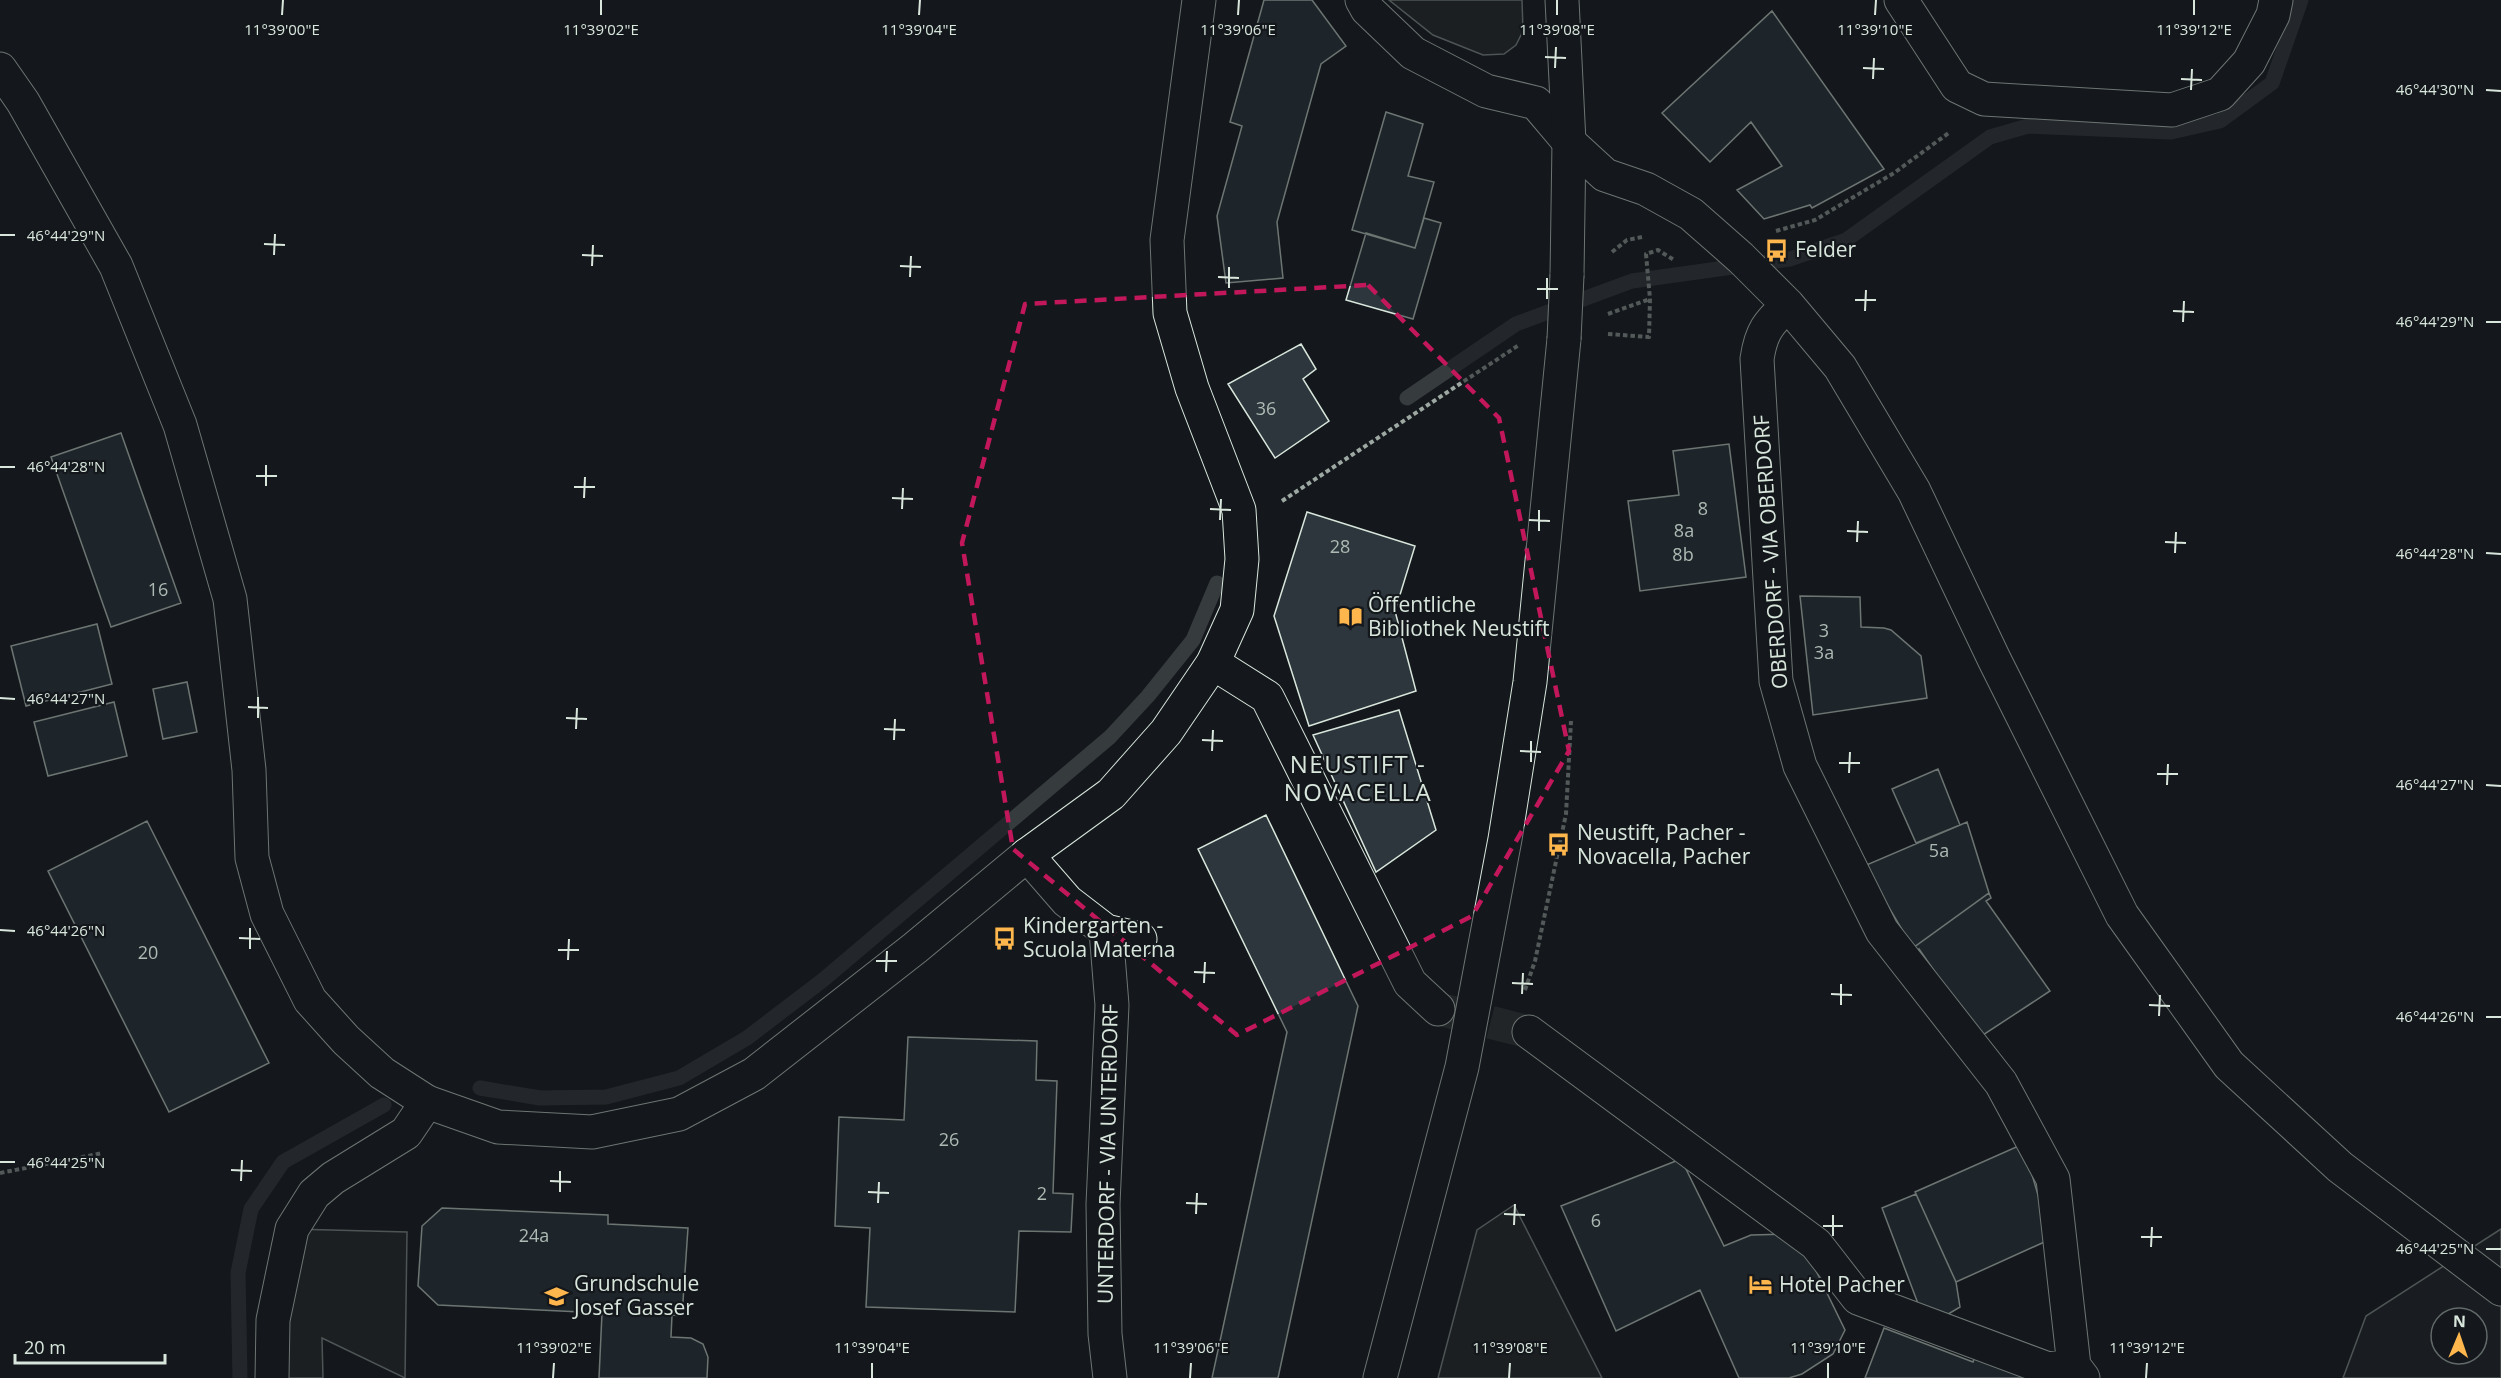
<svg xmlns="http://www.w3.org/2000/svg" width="2501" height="1378" font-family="'Open Sans',sans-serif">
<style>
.green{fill:#202428;stroke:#939e99;stroke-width:1.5;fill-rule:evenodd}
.parking{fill:#24282b;stroke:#939e99;stroke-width:1.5}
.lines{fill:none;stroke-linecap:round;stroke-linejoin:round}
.stream{stroke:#363b3e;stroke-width:15}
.building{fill:#2c363c;stroke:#d8e6dc;stroke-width:1.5}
.minor-tunnel{stroke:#313739;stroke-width:33;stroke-dasharray:33 16;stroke-linecap:butt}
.minor-casing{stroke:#d8e6dc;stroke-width:35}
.tertiary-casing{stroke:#d8e6dc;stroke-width:35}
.secondary-casing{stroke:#d8e6dc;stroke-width:35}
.path{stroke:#9da8a2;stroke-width:4;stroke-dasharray:4.5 3;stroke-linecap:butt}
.minor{stroke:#14181c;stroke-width:33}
.tertiary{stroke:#14181c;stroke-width:33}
.secondary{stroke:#14181c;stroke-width:33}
.secondary-bridge-casing{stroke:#d8e6dc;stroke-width:35;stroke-linecap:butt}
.secondary-bridge{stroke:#14181c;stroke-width:33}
.marked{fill:none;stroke:#c2185b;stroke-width:4.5;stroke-dasharray:12 8;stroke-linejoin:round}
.ticks{fill:none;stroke:#d8e6dc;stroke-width:2}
.labels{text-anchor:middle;stroke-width:4.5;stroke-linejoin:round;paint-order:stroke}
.number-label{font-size:18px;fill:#adbab4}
.poi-label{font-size:21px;fill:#d8e6dc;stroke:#14181c;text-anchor:start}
.street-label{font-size:21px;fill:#d8e6dc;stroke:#14181c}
.quarter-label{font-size:24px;letter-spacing:1.5px;fill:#d8e6dc;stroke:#14181c}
.ticks-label{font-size:15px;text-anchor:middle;fill:#d8e6dc;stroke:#14181c;stroke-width:4.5;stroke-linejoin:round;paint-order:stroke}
</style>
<rect width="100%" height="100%" fill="#14181c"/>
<path class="green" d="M2501,1229V1378H2343L2366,1316ZM2441,1318H2477V1354H2441Z"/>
<path class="parking" d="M1389,0H1522L1523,31L1516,45L1504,54L1483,55L1433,35Z
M1514,1205L1602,1378H1438L1477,1230Z
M292,1229L407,1232L405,1378L322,1338L323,1378H272Z"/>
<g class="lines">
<path class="stream" d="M1407,398L1516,324L1632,281L1790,259L1846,240L1990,137L2028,126L2171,132L2220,121L2272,83L2301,0
M480,1088L540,1098L606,1097L679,1078L747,1038L823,980L1110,737L1148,696L1193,640L1217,583
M240,1378L238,1273L251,1209L283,1162L384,1105"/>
</g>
<path class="building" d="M1264,0H1312L1346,46L1321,64L1277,222L1283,278L1226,283L1217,216L1242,126L1230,122Z
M1772,11L1884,169L1812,208L1810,205L1764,219L1737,190L1782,166L1751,122L1710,162L1662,113Z
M1386,112L1423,124L1408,176L1434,182L1415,248L1352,230Z
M1424,218L1441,223L1413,319L1346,300L1366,233L1415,248Z
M1301,344L1316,369L1303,379L1329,421L1275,458L1228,384Z
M121,433L181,603L111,627L51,457Z
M1729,444L1746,577L1640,591L1628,501L1679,495L1673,451Z
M1307,512L1415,546L1395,611L1416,691L1309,726L1274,616Z
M1800,596L1860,597L1861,627L1884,628L1891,630L1921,656L1927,698L1813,715Z
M97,624L112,684L26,706L11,646Z
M187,682L197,732L163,739L153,689Z
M114,702L127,756L48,776L34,722Z
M1399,710L1436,830L1376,872L1313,735Z
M1938,769L1960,825L1916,843L1892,789Z
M1266,815L1358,1006L1278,1378H1212L1287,1032L1198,849Z
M147,821L269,1063L169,1112L48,871Z
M1967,822L1989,893L1913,948L1864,866Z
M1989,893L1991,898L1986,901L2050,991L1980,1037L1919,949L1916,952L1913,948Z
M908,1037L1037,1041L1036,1080L1057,1081L1053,1193L1073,1194L1071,1232L1019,1231L1015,1312L866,1307L870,1228L835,1226L839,1117L904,1120Z
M2023,1144L2051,1239L1956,1282L1915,1192Z
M1681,1159L1724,1246L1751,1235L1785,1234L1805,1248L1845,1330L1833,1354L1802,1374L1789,1378H1739L1700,1290L1616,1331L1561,1206Z
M1916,1194L1956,1282L1960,1307L1945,1316L1920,1309L1882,1208Z
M442,1208L608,1215V1224L688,1228L682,1316L672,1315L671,1337L691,1338L703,1344L708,1357L707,1378H599L602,1313L438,1305L418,1286L422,1226Z
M1884,1328L1973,1362L1977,1350L2052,1378H1865Z"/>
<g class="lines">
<path class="minor-tunnel" d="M1443,1010L1529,1032"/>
<defs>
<path id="minor" d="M1901,0L1957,86L1984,99L2172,110L2220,94L2249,62L2273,15L2276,0
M1569,142L1605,175L1646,189L1691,214L1741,258L1788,305L1840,367L1914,491L1994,659L2122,915L2229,1065L2340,1167L2501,1289
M1788,305C1768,323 1761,332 1757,359L1776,681L1800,766L1882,931L2001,1083L2053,1179L2074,1366L2083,1378
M1213,663L1267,697L1410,983L1438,1009
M1027,855L1067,901L1106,931L1140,939
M1106,931L1112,1005L1103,1204L1105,1334L1110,1378
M1529,1032L1816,1244L1858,1298L2048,1369L2074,1366
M272,1378L273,1320L292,1229L314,1194L333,1178L406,1133L427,1102"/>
<path id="tertiary" d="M1362,0L1367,9L1413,53L1486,91L1536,103L1569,142
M0,69L23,102L116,266L180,425L230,599L249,770L252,858L267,914L310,1000L346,1040L382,1073L427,1102L498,1127L592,1132L679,1114L754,1074L915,948L1027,855L1111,794L1166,732L1213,663L1237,610L1242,559L1239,510L1192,388L1170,313L1167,240L1199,0"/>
<path id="secondary" d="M1562,0L1569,142L1567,275
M1380,1378L1462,1067L1505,839L1530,682L1564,339"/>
</defs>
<use href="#minor" class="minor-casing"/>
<use href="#tertiary" class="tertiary-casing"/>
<use href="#secondary" class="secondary-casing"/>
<path class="path" d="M1776,231L1815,220L1894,173L1950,132
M1612,252L1627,240L1642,237
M1608,314L1650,299
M1608,334L1649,337L1650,299L1646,254L1658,250L1674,260
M1282,501L1519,345
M1525,990L1535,961L1566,814L1571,721
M0,1173L103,1153"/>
<use href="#minor" class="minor"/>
<use href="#tertiary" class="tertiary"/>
<use href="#secondary" class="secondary"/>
<defs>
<path id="secondary-bridge" d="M1564,339L1567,275"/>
</defs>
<use href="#secondary-bridge" class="secondary-bridge-casing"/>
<use href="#secondary-bridge" class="secondary-bridge"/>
</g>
<path d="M0 0H2501V1378H0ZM1368,285L1499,418L1569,751L1472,916L1237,1035L1013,849L962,543L1025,304Z" fill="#14181c" fill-opacity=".55" fill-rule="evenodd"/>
<path class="marked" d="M1368,285L1499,418L1569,751L1472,916L1237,1035L1013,849L962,543L1025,304Z"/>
<path class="ticks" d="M282,15L283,0M601,15V0M919,15L920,0M1238,15L1239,0M1557,15V0M1875,15L1876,0M2194,15V0M1545,57L1566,58M1555,68L1556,47M1863,68L1884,69M1873,79L1874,58M2181,79L2202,80M2191,90L2192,69M2486,90L2501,91M0,235H15M264,244L285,245M274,255L275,234M582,255L603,256M592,266L593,245M900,266L921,267M910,277L911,256M1218,277L1239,278M1229,288V267M1537,289H1558M1547,299V278M1855,300H1876M1865,311L1866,290M2173,311L2194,312M2183,322L2184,301M2486,322H2501M0,467H15M256,476H277M266,486V465M574,487H595M584,498L585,477M892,498L913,499M902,509L903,488M1210,509L1231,510M1220,520L1221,499M1529,520L1550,521M1539,531V510M1847,531L1868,532M1857,542L1858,521M2165,542L2186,543M2175,553L2176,532M2486,553L2501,554M0,698L15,699M248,707L268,708M258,718V697M566,718L587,719M576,729L577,708M884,729L905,730M894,740L895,719M1202,740L1223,741M1212,751L1213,730M1520,751L1541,752M1531,762V741M1839,763H1860M1849,773L1850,752M2157,774H2178M2167,785L2168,764M2486,785L2501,786M0,930L15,931M239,938L260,939M250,949V928M558,950H579M568,960L569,939M876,961H897M886,972L887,951M1194,972L1215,973M1204,983L1205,962M1512,983L1533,984M1522,994L1523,973M1831,994L1852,995M1841,1005V984M2149,1005L2170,1006M2159,1016L2160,995M2486,1017H2501M0,1162H15M231,1170L252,1171M241,1181L242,1160M550,1181L571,1182M560,1192V1171M868,1192L889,1193M878,1203L879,1182M1186,1203L1207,1204M1196,1214L1197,1193M1504,1214L1525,1215M1514,1225L1515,1204M1823,1226H1843M1833,1236V1215M2141,1237H2162M2151,1247L2152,1227M2486,1249H2501M553,1378L554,1363M872,1378V1363M1190,1378L1191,1363M1509,1378L1510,1363M1828,1378V1363M2146,1378L2147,1363"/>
<defs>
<symbol id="bus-bare" viewBox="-9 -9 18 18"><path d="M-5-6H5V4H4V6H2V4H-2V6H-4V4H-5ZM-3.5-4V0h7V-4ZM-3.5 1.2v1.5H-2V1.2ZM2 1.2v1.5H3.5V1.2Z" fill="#ffb74d" stroke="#14181c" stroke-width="2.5" paint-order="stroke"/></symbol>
<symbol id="library-bare" viewBox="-9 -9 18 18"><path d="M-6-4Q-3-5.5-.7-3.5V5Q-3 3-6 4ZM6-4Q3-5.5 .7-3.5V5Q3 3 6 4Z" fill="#ffb74d" stroke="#14181c" stroke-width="2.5" paint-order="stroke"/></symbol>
<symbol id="hotel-bare" viewBox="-9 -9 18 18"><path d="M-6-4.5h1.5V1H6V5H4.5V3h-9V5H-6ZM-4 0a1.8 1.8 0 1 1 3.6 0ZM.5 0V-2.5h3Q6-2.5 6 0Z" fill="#ffb74d" stroke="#14181c" stroke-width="2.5" paint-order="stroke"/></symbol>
<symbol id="school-bare" viewBox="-9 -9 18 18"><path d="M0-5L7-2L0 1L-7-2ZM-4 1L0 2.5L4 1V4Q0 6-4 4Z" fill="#ffb74d" stroke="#14181c" stroke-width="2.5" paint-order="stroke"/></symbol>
</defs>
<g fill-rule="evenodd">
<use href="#bus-bare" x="1760" y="234" width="33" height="33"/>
<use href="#library-bare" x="1334" y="600" width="33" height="33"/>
<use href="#bus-bare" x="1542" y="828" width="33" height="33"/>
<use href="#bus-bare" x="988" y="922" width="33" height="33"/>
<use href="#hotel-bare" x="1744" y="1268" width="33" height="33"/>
<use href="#school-bare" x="540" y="1280" width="33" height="33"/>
</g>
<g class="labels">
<g class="number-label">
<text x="1266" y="415">36</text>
<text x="1703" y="515">8</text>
<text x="1684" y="537">8a</text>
<text x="1340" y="553">28</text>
<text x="1683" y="561">8b</text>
<text x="158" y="596">16</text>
<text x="1824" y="637">3</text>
<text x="1824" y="659">3a</text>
<text x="1939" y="857">5a</text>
<text x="148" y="959">20</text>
<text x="949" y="1146">26</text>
<text x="1042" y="1200">2</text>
<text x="1596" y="1227">6</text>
<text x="534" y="1242">24a</text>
</g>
<g class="poi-label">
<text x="1795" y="257">Felder</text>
<text x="1368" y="612">Öffentliche<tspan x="1368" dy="24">Bibliothek Neustift</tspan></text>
<text x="1577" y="840">Neustift, Pacher -<tspan x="1577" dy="24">Novacella, Pacher</tspan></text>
<text x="1023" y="933">Kindergarten -<tspan x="1023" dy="24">Scuola Materna</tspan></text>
<text x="574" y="1291">Grundschule<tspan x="574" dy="24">Josef Gasser</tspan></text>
<text x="1779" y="1292">Hotel Pacher</text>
</g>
<g class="street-label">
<text transform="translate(1771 552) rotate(-94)" y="7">OBERDORF - VIA OBERDORF</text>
<text transform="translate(1108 1154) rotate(-89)" y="7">UNTERDORF - VIA UNTERDORF</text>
</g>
<g class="quarter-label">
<text x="1358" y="773">NEUSTIFT -<tspan x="1358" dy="28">NOVACELLA</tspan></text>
</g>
</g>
<g class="ticks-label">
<text x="282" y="35">11°39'00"E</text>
<text x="601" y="35">11°39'02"E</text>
<text x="919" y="35">11°39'04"E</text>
<text x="1238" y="35">11°39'06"E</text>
<text x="1557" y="35">11°39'08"E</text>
<text x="1875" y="35">11°39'10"E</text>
<text x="2194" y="35">11°39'12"E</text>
<text x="2435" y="95">46°44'30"N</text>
<text x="66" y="241">46°44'29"N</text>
<text x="2435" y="327">46°44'29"N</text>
<text x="66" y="472">46°44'28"N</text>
<text x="2435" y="559">46°44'28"N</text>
<text x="66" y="704">46°44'27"N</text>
<text x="2435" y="790">46°44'27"N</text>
<text x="66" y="936">46°44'26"N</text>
<text x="2435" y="1022">46°44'26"N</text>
<text x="66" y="1168">46°44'25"N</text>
<text x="2435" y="1254">46°44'25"N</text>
<text x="554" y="1353">11°39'02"E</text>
<text x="872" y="1353">11°39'04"E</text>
<text x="1191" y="1353">11°39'06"E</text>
<text x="1510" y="1353">11°39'08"E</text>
<text x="1828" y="1353">11°39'10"E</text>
<text x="2147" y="1353">11°39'12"E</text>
</g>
<g transform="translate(2459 1336) rotate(2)"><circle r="28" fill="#14181c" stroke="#626a69" stroke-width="1.5"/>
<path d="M0-4.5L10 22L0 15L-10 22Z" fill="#ffb74d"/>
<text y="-9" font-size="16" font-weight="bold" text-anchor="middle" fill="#d8e6dc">N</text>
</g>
<path d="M15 1354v9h150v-9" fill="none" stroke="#d8e6dc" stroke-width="3"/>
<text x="24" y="1354" font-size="18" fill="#d8e6dc" stroke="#14181c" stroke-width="4.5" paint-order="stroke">20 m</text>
</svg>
